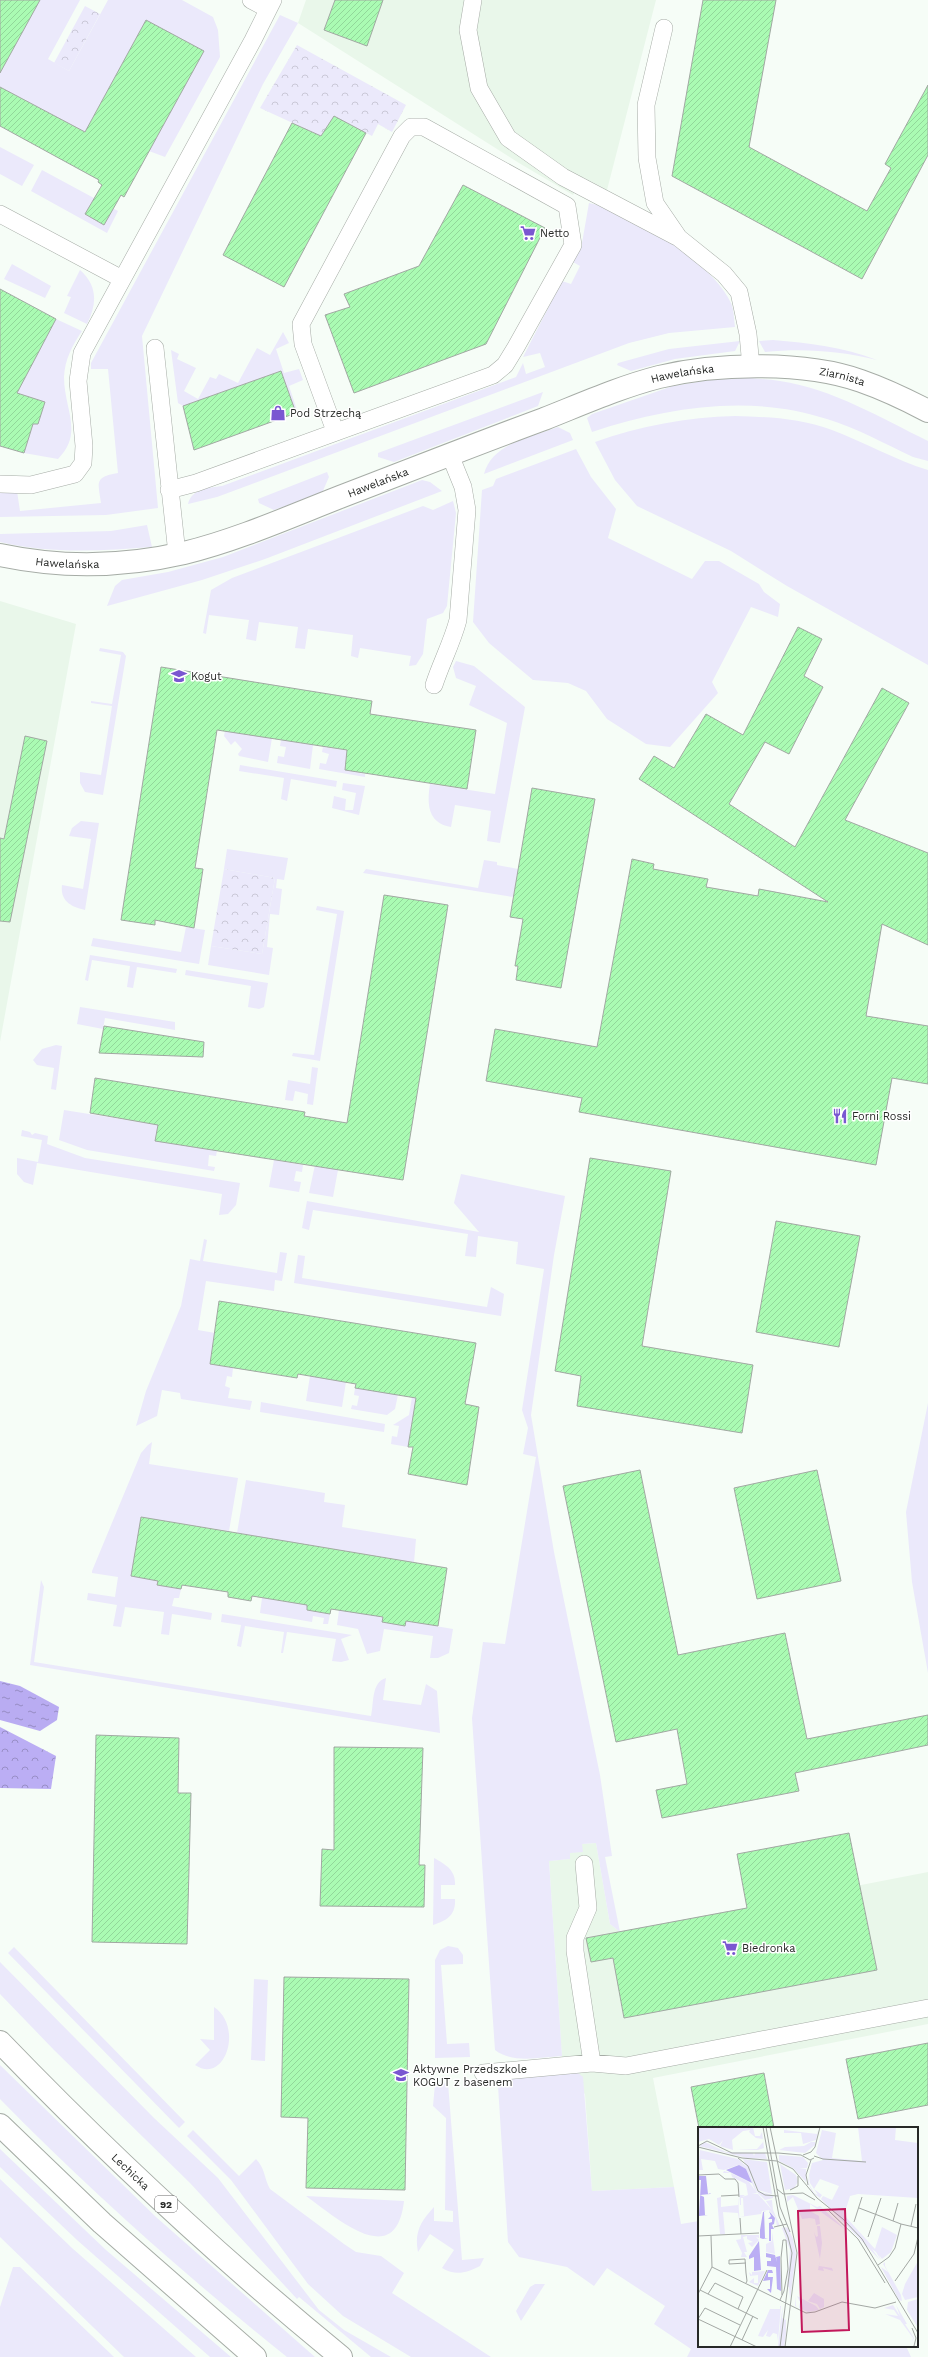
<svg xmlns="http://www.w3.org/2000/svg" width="928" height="2357" font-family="'Work Sans',sans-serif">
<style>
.built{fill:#e9f7ea}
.green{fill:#ebe9fb}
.forest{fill:url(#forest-crowns)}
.park{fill:url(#park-crowns)}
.water{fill:url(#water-ripples)}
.building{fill:url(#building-hatch);stroke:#a1a8a2}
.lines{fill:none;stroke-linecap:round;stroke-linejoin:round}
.service-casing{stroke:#a6aca6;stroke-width:18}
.minor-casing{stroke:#a6aca6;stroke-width:24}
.primary-casing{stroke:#a6aca6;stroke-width:24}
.service{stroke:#fff;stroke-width:17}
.minor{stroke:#fff;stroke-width:22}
.primary{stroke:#fff;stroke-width:22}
.labels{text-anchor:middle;stroke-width:3;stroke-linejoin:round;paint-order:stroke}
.shield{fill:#fff;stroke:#686968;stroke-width:1}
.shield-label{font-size:10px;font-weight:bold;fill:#272927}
.poi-label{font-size:11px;fill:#272927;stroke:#fff;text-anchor:start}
.street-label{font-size:11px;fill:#272927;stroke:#fff}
.inset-road{fill:none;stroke:#a3a8a4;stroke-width:1}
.view{fill:#c2185b;fill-opacity:0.15;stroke:#c2185b;stroke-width:2}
.inset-edge{fill:none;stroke:#272927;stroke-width:2}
</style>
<defs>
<pattern id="forest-crowns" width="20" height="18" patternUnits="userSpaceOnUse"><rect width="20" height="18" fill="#bbaef4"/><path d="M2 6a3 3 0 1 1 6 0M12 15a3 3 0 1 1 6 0" fill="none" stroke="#988ec6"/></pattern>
<pattern id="park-crowns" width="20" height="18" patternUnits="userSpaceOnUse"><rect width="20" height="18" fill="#ebe9fb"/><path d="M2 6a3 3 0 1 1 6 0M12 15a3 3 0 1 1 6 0" fill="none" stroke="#cac8d7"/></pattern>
<pattern id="water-ripples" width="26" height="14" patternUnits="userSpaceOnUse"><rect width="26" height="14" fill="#b9acf2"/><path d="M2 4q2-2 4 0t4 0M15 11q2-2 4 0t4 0" fill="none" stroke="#968cc4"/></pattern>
<pattern id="building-hatch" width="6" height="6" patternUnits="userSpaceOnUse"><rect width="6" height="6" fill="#aafbb3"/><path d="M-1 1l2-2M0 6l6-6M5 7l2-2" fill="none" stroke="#92d79a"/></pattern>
</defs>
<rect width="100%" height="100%" fill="#f6fdf7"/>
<path class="built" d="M306,0H656L607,190L583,177L573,195L519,163L298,23Z
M0,601L76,624L0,1042Z
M596,1843L610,1924L620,1932L928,1872V2024L653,2078L674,2187L592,2191L585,2094L563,2073L549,1861L570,1859V1853L582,1844Z"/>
<path class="green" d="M40,0H80L48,59L69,71L108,0H182L213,17L218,30L220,57L165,157L149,151L146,20L85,132L0,87V73Z
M280,15L298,23L263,84L142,336L158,508L106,515L0,517V492L17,491L20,511L101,503C98,482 94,477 118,473L108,369H91V363Z
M0,147L34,165L22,186L0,174Z
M42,170L118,211L107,233L31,191Z
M589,203C632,213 712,262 731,303C734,310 734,320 735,327L669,333L629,343L217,497L188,504C192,488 209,488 222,486L516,377L523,363L526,374L545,367L540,353L523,357L562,281L571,284L580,266L573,262L582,243Z
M12,264L51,286L45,298L4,279Z
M80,270C98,286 97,304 87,324L64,313L71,297L67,296Z
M56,319L82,331C72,346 65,359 64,377C64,409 84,433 58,459L24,453L33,424H38L45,402L17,393Z
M283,332L289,343L276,349L284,373L299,369L303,380L289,386L297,410L296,413L281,371L183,406L178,403L171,350L179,354L177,359L196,368L184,391L198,399L210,377L216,379L219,374L238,383L257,348L270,355Z
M773,340C809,343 843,347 877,360C840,351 804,348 765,352L759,341Z
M740,341L735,351L675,359L631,371L617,365L618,363L669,349Z
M743,377C755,379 768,379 780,381C833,389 881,418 928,441V461L913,457C885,444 857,428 827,419C751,394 667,407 592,432L587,418L592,414L673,386L710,380Z
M543,392L538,406L394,462L378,457V453Z
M735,416C768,417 800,418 832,430C864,442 895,460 928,470V665L787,586L731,551L637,506L615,480L595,442C640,426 687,417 735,416Z
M558,427L570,433L573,440L484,474C492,443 532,437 558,427Z
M576,449L591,477L616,509L608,538L692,579L705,561H719L759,584L764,592L780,604L778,617L751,607L712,682L718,693L670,747L646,744L607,719L586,691L568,683L533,680L489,643L473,622L482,490L493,486L496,479Z
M327,472L329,477L322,493L274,510L259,503L258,499Z
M422,480L430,482L442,491L265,559L202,580L107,606L115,586L122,580L168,572L223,557Z
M453,501L456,513L447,606L443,613L427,619L423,654L416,665L409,666L411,656L360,648L358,658L351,656L353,635L308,629L305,649L295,648L298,627L259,622L256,641L246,639L249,620L209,615L206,634L203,633L211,590L232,578L423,506L433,510Z
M147,525L152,547C100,551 51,554 0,542V534L111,531Z
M100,648L123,652L126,656L103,795L85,792L80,783V772L101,775L112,706L91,703V701L112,704L121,655L99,651Z
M456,661L474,666L525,707L500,843L487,841L491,811L455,805L451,827C427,823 427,803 430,784L495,794L507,723L469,705L476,686L456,678L453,667Z
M225,731L272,738L268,762L239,756L238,754L242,749L235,741L231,745L224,736Z
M281,740L313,745L310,769L277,763L278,756L284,757L286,747L280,746Z
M323,747L363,753L359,773L365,774V777L319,769L320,763L326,764L329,754L322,752Z
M240,765L337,781L336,787L291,779L287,801L281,799L284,778L239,771Z
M343,783L365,786L359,815L332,808L334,796L346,799L345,810H353L356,793L342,790Z
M81,821L99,823L85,910C71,907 60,901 62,885L83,889L91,839L69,836L72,828Z
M227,849L288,858L284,880L277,879L276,888L282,889L279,915L270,914L267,947L273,948L269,975L208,965L211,946L262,954L275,878L224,869Z
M484,860L497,862V865L518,869L513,897L363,873L366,869L478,888Z
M317,906L344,911L320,1061L292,1056L293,1053L314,1055L337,914L316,910Z
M186,927L205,930L199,964L91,946L93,938L181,952Z
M90,955L177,969L176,973L137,967L133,988L127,987L130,966L92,960L88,981L85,980Z
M186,970L268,983L264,1007L259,1009L248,1007L251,986L185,975Z
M80,1007L175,1022V1030L105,1018L103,1029L77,1024Z
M56,1045L62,1046L56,1090L51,1089L54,1068L37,1065L33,1060L42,1049Z
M312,1067L318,1068L313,1105L307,1104L308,1094L295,1091L293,1101L285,1100L288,1080L310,1084Z
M64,1110L158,1125L156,1141L217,1151L216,1156L209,1155L208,1166L215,1167L214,1171L87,1150L59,1140Z
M22,1130L30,1132L32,1135L35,1133L48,1136L47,1144L85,1158L240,1183L236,1205L228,1214L219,1215L222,1194L37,1163L33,1185L24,1182L17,1174V1158L38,1162L42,1140L21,1136Z
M274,1160L303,1165L302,1172L296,1171L294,1181L301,1182L299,1192L269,1187Z
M316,1160L336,1163L335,1169L338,1170L333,1197L309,1193Z
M461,1174L565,1196L554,1255L531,1415L554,1552L600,1775L612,1856L605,1857L620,1932L610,1924L596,1843L582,1844L583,1852L570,1853V1859L549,1861L562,2056C540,2057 513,2064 495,2050L472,1718L483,1642L505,1644L536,1457L523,1454L528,1428L522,1410L544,1269L516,1264L518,1242L478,1236L476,1257L465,1256L468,1234L313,1210L309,1230L302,1228L307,1201L479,1232L454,1203Z
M204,1239L207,1240L203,1261L277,1273L280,1252L287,1253L282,1281L275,1280L274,1291L206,1281L198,1330L215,1333L210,1364L233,1368L232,1377L227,1376L225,1386L230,1388L228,1398L252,1401L250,1410L181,1399L180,1393L162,1390L157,1416L136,1426L146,1391L181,1306L190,1259L200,1261Z
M298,1255L305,1256L302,1278L487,1307L491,1287L504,1294L501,1316L294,1283Z
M310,1376L346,1382L342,1407L306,1401Z
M355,1388L399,1390L395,1409L387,1415L351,1409L352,1405L357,1406L359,1396L354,1395Z
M412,1397L421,1399L412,1424L408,1447L391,1444L392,1436L397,1437L399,1426L393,1425L409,1415Z
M261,1402L385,1424L384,1432L260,1412Z
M928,1403V1673L912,1582L906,1512Z
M152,1442L149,1464L238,1478L229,1531L141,1517L132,1576L158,1581V1585L181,1589L179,1598H174L172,1606L212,1613L211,1620L172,1614L169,1635L161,1634L164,1612L125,1607L121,1627L113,1626L117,1605L87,1600L88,1593L115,1597L118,1577L92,1573V1571L141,1453L148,1445Z
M246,1480L325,1493L324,1502L345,1505L342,1527L416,1539L414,1562L237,1533Z
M41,1580L44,1587L34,1662L371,1716C374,1704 371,1682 386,1678L383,1700L421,1705L426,1684L437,1691L440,1733L30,1665Z
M262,1598L307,1605V1610L330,1614L328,1624H323L324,1618L313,1616L312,1622L260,1613Z
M339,1610L383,1617L382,1622L405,1626L406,1621L453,1629L449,1653L438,1658H430L433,1636L384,1629L380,1651L367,1654L358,1629L337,1625Z
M222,1614L352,1635L341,1639L349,1660L341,1662L332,1661L336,1639L287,1632L283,1653H281L284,1632L245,1626L241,1647L237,1646L241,1625L221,1622Z
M434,1858C445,1864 456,1870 455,1885H441V1899H455C456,1915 447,1921 433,1925Z
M448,1946L458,1948L463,1955V1964L441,1965L447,2044L469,2043L470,2057L435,2058V1960L440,1950Z
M14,1947L185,2122L179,2128L8,1953Z
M0,1962L154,2118L218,2178L319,2310L344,2330L391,2357H371L299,2297L297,2299L190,2183L54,2050L0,1994Z
M254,1979L268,1980L265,2061L251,2060Z
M214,2007C244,2027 225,2085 195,2065L210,2050L200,2039L214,2040Z
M0,2065L156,2217L315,2357H287C186,2276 90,2191 0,2099Z
M563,2073H578L583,2077L592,2191L674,2187L681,2224L699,2221V2346H906L911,2357H687L691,2349L654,2324L665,2306L607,2268L594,2286L567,2267L519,2257L508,2242L498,2086C512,2070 543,2074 563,2073Z
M448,2083L462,2260L484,2258L480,2266C466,2273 456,2276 442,2268L454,2250L430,2234L418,2252C414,2232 421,2221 434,2207V2221L453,2222V2211L445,2210L446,2118L433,2106L435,2084Z
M193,2130L239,2176L256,2159C265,2168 264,2178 270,2189L344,2244L356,2252L381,2256L404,2273L392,2293L491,2357H411L343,2316L308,2284L231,2180L187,2136Z
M0,2149L106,2250L231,2357H210L77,2240L0,2167Z
M0,2179L72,2248L196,2357H124L0,2237Z
M306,2196L404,2201C396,2272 337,2218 306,2196Z
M13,2267H20L114,2357H0V2307Z
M535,2284H545L521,2321L516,2311L530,2287Z"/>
<path class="forest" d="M0,1727L56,1756L51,1789L0,1788Z"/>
<path class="park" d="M85,6L100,14L69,71L54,63Z
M297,45L406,105L392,132L378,124L372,136L334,116L321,136L260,108Z
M224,869L275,878L262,954L211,946Z"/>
<path class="water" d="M0,1681L20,1686L59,1707L57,1720L40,1731L0,1720Z"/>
<path class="building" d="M0,0H40L0,73Z
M335,0H383L367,46L324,30Z
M703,0H776L749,147L867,211L891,168L885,164L928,85V155L862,279L672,176Z
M146,20L204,51L124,197L121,195L104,225L85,214L102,185L98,182L99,180L0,126V87L85,132Z
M334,116L366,133L284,287L223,255L292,123L321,136Z
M463,185L545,228L486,344L354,393L325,315L350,307L344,294L419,266Z
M0,289L56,319L17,393L45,402L38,424H33L24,453L0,446Z
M281,371L296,413L194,450L183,406Z
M798,627L822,639L804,676L823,687L789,754L765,742L729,804L795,847L882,688L909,703L845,820L928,853V945L882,924L866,1016L928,1026V1084L892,1078L876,1165L579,1112L582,1098L486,1081L495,1029L597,1047L632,859L654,864L653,869L708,879L706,887L758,896L759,889L828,902L639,779L654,756L674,768L706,714L743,735Z
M161,667L372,701L370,714L476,730L467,789L345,770L347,750L217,730L195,868L203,869L194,928L155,920V925L121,920Z
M25,736L47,741L10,922L0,921V838L4,839Z
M532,788L595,799L561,988L516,980L518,966H515L523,919L510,917Z
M384,895L448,905L403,1180L155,1141L158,1125L90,1113L95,1078L305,1112L304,1116L347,1123Z
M104,1026L204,1042L203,1057L99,1053Z
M590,1158L671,1171L642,1346L753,1365L742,1433L577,1406L581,1376L555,1371Z
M776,1221L860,1236L839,1347L756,1332Z
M219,1301L476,1343L465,1404L479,1407L467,1485L408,1474L413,1447H408L416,1398L355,1388L356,1384L298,1374L297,1378L210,1364Z
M640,1470L678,1655L785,1633L807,1739L928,1715V1745L795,1773L799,1791L662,1818L656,1790L687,1784L677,1729L616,1742L563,1486Z
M817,1470L841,1581L757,1599L734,1488Z
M141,1517L447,1568L438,1626L406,1621L405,1626L382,1622L383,1617L331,1609L330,1614L307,1610V1605L252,1596L251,1601L228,1597V1592L182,1585L181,1589L157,1585L158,1581L131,1576Z
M96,1735L179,1738L178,1793H191L187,1944L92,1942Z
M334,1747L423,1748L419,1865H425L424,1907L320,1906L322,1849L334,1850Z
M849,1833L877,1970L624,2018L613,1958L591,1962L586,1938L747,1908L737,1854Z
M284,1977L409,1979L405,2190L306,2188L308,2118L281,2117Z
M928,2043V2105L858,2119L846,2059Z
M764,2073L774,2128H699L691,2087Z"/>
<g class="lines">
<defs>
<path id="service" d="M251,0L268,9
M473,0L468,30L479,88L508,138L563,177L677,237
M664,28L646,105L647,158L655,203L679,238L724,274L739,292L748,334L751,367
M0,214L122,279
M155,348L177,554
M0,484L31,485L75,474L83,463L84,446L78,381L82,353L253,40L273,0
M169,490L196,483L493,375L505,365L516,347L573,245L567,206L424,127H411L402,136L301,324L303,344L335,431
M434,685C441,663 452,643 458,620L467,510L463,487L450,455
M584,1864L588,1908L575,1938V1951L592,2063
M483,2073L592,2063L626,2066L928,2008"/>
<g id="minor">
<path id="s1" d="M0,555C61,568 123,567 184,553C237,540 289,517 340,497C408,471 476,444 544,419C582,404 620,387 659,377C717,363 805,361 861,381C884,389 907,400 928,411"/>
</g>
<g id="primary">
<path id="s2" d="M0,2042C107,2153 221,2259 341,2357"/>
<path d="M0,2125L102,2223L255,2357"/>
</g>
</defs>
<use href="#service" class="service-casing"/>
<use href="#minor" class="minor-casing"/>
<use href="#primary" class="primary-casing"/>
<use href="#service" class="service"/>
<use href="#minor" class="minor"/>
<use href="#primary" class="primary"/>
</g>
<defs>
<symbol id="supermarket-bare" viewBox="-9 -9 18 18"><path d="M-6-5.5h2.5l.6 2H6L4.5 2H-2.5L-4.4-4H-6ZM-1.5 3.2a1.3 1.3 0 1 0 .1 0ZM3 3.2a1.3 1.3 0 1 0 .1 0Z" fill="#7a57d1" stroke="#fff" stroke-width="2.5" paint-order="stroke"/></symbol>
<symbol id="shop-bare" viewBox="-9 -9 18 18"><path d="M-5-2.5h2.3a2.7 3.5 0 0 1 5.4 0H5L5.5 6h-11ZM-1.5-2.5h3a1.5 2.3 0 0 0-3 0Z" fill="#7a57d1" stroke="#fff" stroke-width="2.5" paint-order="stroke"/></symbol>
<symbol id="school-bare" viewBox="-9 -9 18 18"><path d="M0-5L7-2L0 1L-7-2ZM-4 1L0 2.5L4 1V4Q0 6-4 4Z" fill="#7a57d1" stroke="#fff" stroke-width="2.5" paint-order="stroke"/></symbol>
<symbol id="restaurant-bare" viewBox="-9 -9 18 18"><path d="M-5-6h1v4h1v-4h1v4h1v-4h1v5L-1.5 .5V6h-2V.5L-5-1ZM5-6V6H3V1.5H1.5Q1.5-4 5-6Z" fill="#7a57d1" stroke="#fff" stroke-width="2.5" paint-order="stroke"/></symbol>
</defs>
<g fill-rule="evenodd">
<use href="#supermarket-bare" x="517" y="222" width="22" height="22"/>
<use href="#shop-bare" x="267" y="402" width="22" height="22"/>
<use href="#school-bare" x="168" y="665" width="22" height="22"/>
<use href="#restaurant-bare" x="829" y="1105" width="22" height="22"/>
<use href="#supermarket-bare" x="719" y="1937" width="22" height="22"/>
<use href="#school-bare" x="390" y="2064" width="22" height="22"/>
</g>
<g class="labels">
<rect class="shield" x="155" y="2196" width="22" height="16" rx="3"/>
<g class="shield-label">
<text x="166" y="2208">92</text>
</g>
<g class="poi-label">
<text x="540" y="237">Netto</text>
<text x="290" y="417">Pod Strzechą</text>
<text x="191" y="680">Kogut</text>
<text x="852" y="1120">Forni Rossi</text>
<text x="742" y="1952">Biedronka</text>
<text x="413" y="2073">Aktywne Przedszkole<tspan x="413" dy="13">KOGUT z basenem</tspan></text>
</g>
<g class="street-label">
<text dy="4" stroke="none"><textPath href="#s1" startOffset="716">Hawelańska</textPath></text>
<text dy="4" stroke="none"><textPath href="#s1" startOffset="877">Ziarnista</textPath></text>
<text dy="4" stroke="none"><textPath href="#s1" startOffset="392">Hawelańska</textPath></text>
<text dy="4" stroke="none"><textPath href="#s1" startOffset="68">Hawelańska</textPath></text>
<text dy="4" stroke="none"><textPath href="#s2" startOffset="184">Lechicka</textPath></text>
</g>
</g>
<g transform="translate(698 2127)">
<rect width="220" height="220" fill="#f6fdf7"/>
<path d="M0,0H55L57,9H62L64,5L66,21L60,23H38L59,22L65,15V12L58,11L51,5L52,3L45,4L34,13L35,23L22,19L25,13L21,18L11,12L0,15ZM121,0L118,13L105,17L103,6H86V3L119,7ZM160,0H198L197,13L220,16V71L160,67L152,69L146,88L177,122L184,100L199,108L193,125L184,132L181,128L183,133L178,125L174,122L182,133L123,72L125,69L134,73L141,59L122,52L116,62L124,68L122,71L115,66L110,56V48L111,57L116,66L120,68L112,56L111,48L114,36L125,33L118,26L124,3L138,6L134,31L164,34ZM7,15L28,25L55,26L56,29L57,26H67L69,32L49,31L1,19ZM113,15H117V18L107,26L81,23L87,20L106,19ZM2,23L40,32L49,40L59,64L75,68V71L67,73L57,63L48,42L40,38L26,43L20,42L17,34L3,32L5,43H0ZM81,28L105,30L110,36L109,41H101L108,42V55L95,41L81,34ZM45,32L69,35L74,67L60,63ZM82,37L98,48L100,55L96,61L87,63ZM26,44L33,46L51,55L59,66L54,67H60L74,83L68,74L74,73L75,83L82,99H79L77,90L71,83L64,84L63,87L42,90L46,89L45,71H43V78H42L41,55L42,68H47L44,70L50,68L48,57L34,50L33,46H25ZM95,68L119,80L122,79L148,103L112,77V84L121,89L122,97L118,98L117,92L112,91L104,92L95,70L89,75V69ZM23,70V80L40,78V70L42,99L40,86L25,85L27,107H22L19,71ZM119,99H122L124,116L121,139L134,141L135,144L125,141L126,144L120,143L122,132L116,105L118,110L120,109ZM86,100L90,101L95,112L98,127L92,173L91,160H89L92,123L84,101ZM74,105L76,119H73H76L77,127L68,125V117L74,114ZM43,108H61V111L58,110L61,113L54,120L50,116L55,115L49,112V109L45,110L49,125H46L49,130H43L44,126L38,113L43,112ZM187,135V139L203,168L204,174L201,173L183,140L190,145L185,137ZM67,144L60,159L51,155L56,151V156H60V148L52,149L51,145L54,148V145ZM116,166L126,172V180L122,182L119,177L110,174ZM97,169L98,179L101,181L102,175L99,169L118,179L121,183L110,185L97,179ZM220,172V201L209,183L210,175ZM195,178L202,189L198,178L209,197H207L216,211L214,215L215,211L202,193L187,187L200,189L196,183L186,181ZM82,179H83L80,214L79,207L75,206L72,210L68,209L70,203L65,210L60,209L72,182H82ZM85,179L84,191L88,193V207L86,220H80L83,190Z" fill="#ebe9fb"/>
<path d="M41,38L48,42L54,56L28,43ZM0,49H8L10,67L13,66L12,67L2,68L6,70L7,88H10L1,89L3,53H0ZM68,84L66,85L67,111H70L65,112L62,111V103L65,85ZM71,84L77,91L76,97L74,98L76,102H73V114H71V96L74,95V92H70L73,89ZM61,114L63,143L56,144V130L51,132V129ZM68,126L77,128L79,135L78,130L82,129L83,164L79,162L78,140L69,139V134H73V131L68,130ZM70,143H74L75,146H70V150H75L73,166L69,162H72V153L65,154Z" fill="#bbaef4"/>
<path d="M220,134V170L207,173L204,167L207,157Z" fill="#ebe9fb"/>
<path class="inset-road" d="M65,0L81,89L90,110L94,126L82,220M68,0L82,80L92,105M72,0L99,126L87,220M0,19L9,14L34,26H80L103,28L112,33L116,31M0,20L44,31L79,34L95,42L119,71L145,92L164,112L220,206M105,28L113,25L117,20L122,0M116,29L125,32L168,35M40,31L50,39L60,64L67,68L80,69M0,48L21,47L27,52H37L40,56L41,70M110,58L108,48L113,33M79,62L85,67L105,66L117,73M92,63L100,59V49M23,69L41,68M161,81L203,97L220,101M129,82L160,112L187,156M42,91L43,107M195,94L200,76M156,95L164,70M213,99L218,77M76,100L89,97M0,109L61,106M170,110L183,71M48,136L31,137V133L47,132L48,146L49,154L48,156M180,138L191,130L197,121L203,97M14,140L108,186L117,185L144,175L177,181L198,175M197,154L216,127L220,110M2,163L60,192M0,167L14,140L13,109M10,167L17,156L45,170L40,182M82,173L86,164L90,142L88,113H85L83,131L84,168M0,192L59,220M0,192L7,181L42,198M214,201L218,211L216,219M44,213L55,189M32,220L69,143"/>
<path class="view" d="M147,82L151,203L104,205L100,84Z"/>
<rect width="220" height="220" class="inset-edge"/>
</g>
</svg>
